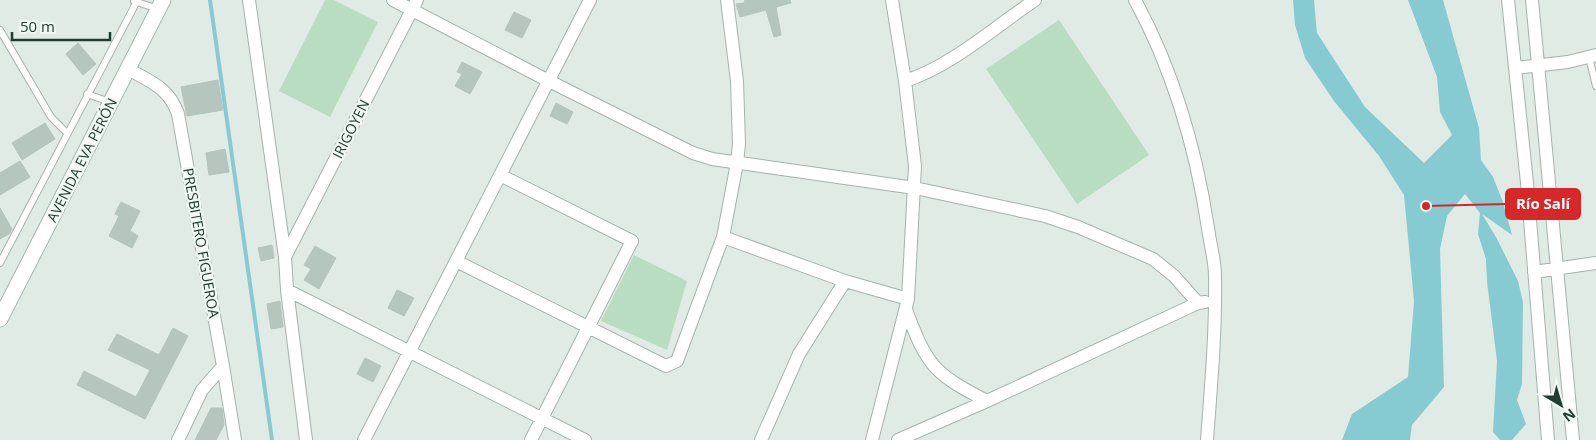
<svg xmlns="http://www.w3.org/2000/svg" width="1596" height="440" font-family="'Open Sans',sans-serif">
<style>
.green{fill:#b9ddc0}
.water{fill:#87cbd2}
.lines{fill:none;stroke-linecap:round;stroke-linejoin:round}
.stream{stroke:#87cbd2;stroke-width:4}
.building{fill:#b6c6be;stroke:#b3c5bc}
.service-casing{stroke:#a3b3ad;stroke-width:8}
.minor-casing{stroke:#a3b3ad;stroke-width:14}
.secondary-casing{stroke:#9fb7ad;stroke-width:17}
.service{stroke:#fff;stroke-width:6}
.minor{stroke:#fff;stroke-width:12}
.secondary{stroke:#fff;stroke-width:15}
.labels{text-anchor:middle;stroke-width:4.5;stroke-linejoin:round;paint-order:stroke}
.street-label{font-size:14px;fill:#213c33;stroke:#f1f8f4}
.leader{fill:none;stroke:#d62828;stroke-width:2}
.callout-dot{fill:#d62828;stroke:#f1f8f4;stroke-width:2}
.callout{fill:#d62828;stroke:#d62828;stroke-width:2}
.callout-label{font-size:15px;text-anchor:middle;font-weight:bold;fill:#fff}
</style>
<rect width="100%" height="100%" fill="#e0ebe6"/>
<path class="green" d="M325,0H334L378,22L330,117L279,91Z
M1059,20L1149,155L1077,204L986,69Z
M634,255L687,281L667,350L601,321Z"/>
<path class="water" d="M1293,0H1314L1317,33L1365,107L1424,163L1452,135L1440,112L1437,77L1408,0H1443L1479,128L1481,160L1493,177L1503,202L1512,235L1482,214L1496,237L1518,281L1523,302L1522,384L1517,400L1526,424L1512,440H1500L1493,432L1497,361L1487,282L1486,259L1478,234L1480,213L1465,194L1447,216L1440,249L1444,387L1412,425L1410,440H1342L1352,414L1408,377L1414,301L1404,195L1379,156L1334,101L1305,58L1295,25Z"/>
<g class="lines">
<path class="stream" d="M210,0L272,440"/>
</g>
<path class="building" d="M745,0H790L791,3L776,7L781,35L774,37L766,10L740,17L736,4L744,3Z
M514,12L531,20L522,38L505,30Z
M78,43L96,64L83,75L66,54Z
M462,62L482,72L470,94L455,86L462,74L457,72Z
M218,80L223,110L187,116L181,87Z
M556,103L573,112L567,124L550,116Z
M45,123L55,139L22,160L12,143Z
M225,149L229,172L209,175L206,153Z
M20,161L30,177L0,195V173Z
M121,202L140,211L130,231L138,236L132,248L109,236L119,216L115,214Z
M0,208L12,229L9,234L0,239Z
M272,245L274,258L261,261L258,248Z
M315,246L336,258L319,289L304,280L311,269L304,265Z
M397,290L414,298L404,316L388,308Z
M280,301L283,327L271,329L267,304Z
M173,328L188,336L145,419L77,385L84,371L136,397L150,370L108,350L117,334L159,355Z
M365,358L381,366L373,382L357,374Z
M211,408H222L224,425L216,440H195Z"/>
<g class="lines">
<defs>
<path id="service" d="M134,1L158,9
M0,30L51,117L67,133
M1589,57L1596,86
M87,94L110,102
M0,263L136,3"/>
<path id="minor" d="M249,0L285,257L287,290L306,440
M393,0L547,80L693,153L712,159L915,188L1045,216L1078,227L1153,259L1174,276L1198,303
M892,0L905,81L915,166L908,299
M1135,0C1173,70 1196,149 1208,228C1210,244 1215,260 1215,276C1216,331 1211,386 1207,440
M1508,0L1527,183L1548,440
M1532,0L1573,440
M1515,68L1568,62L1596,55
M128,69C151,82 169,88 178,114L223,366L235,440
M905,81C950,67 995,27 1035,0
M500,175L632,241L531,440
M723,237L845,281L908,299L872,440
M285,257L417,0
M456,261L666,366L677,361L723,237L737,163L739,144L737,81L727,0
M1534,272L1596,263
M287,290L585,440
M906,310C914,330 922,354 937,369C951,383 970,392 987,401
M178,440L202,390L223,366
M364,440L590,0
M761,440L799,354L845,281
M898,440L987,401L1198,303L1205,302"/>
<path id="secondary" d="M0,319L163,0"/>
</defs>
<use href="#service" class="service-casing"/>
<use href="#minor" class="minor-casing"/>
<use href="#secondary" class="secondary-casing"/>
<use href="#service" class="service"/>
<use href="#minor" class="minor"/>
<use href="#secondary" class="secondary"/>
</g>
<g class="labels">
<g class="street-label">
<text transform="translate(351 129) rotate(-63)" y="5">IRIGOYEN</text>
<text transform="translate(82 160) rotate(-63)" y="5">AVENIDA EVA PERÓN</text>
<text transform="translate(201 243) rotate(80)" y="5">PRESBITERO FIGUEROA</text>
</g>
</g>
<path class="leader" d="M1426 206L1506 204"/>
<circle class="callout-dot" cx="1426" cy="206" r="5"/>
<rect class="callout" x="1506" y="189" width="74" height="30" rx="5"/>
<g class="callout-label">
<text x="1543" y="209">Río Salí</text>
</g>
<g transform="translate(1561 405) rotate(142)" stroke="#f1f8f4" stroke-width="4" paint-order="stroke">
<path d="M0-4L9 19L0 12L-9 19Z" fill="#213c33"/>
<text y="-8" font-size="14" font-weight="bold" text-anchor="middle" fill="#213c33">N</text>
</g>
<path d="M12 32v8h98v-8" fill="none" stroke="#213c33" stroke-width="2.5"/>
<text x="20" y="32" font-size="15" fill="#213c33" stroke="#f1f8f4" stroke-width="4" paint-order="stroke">50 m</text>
</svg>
